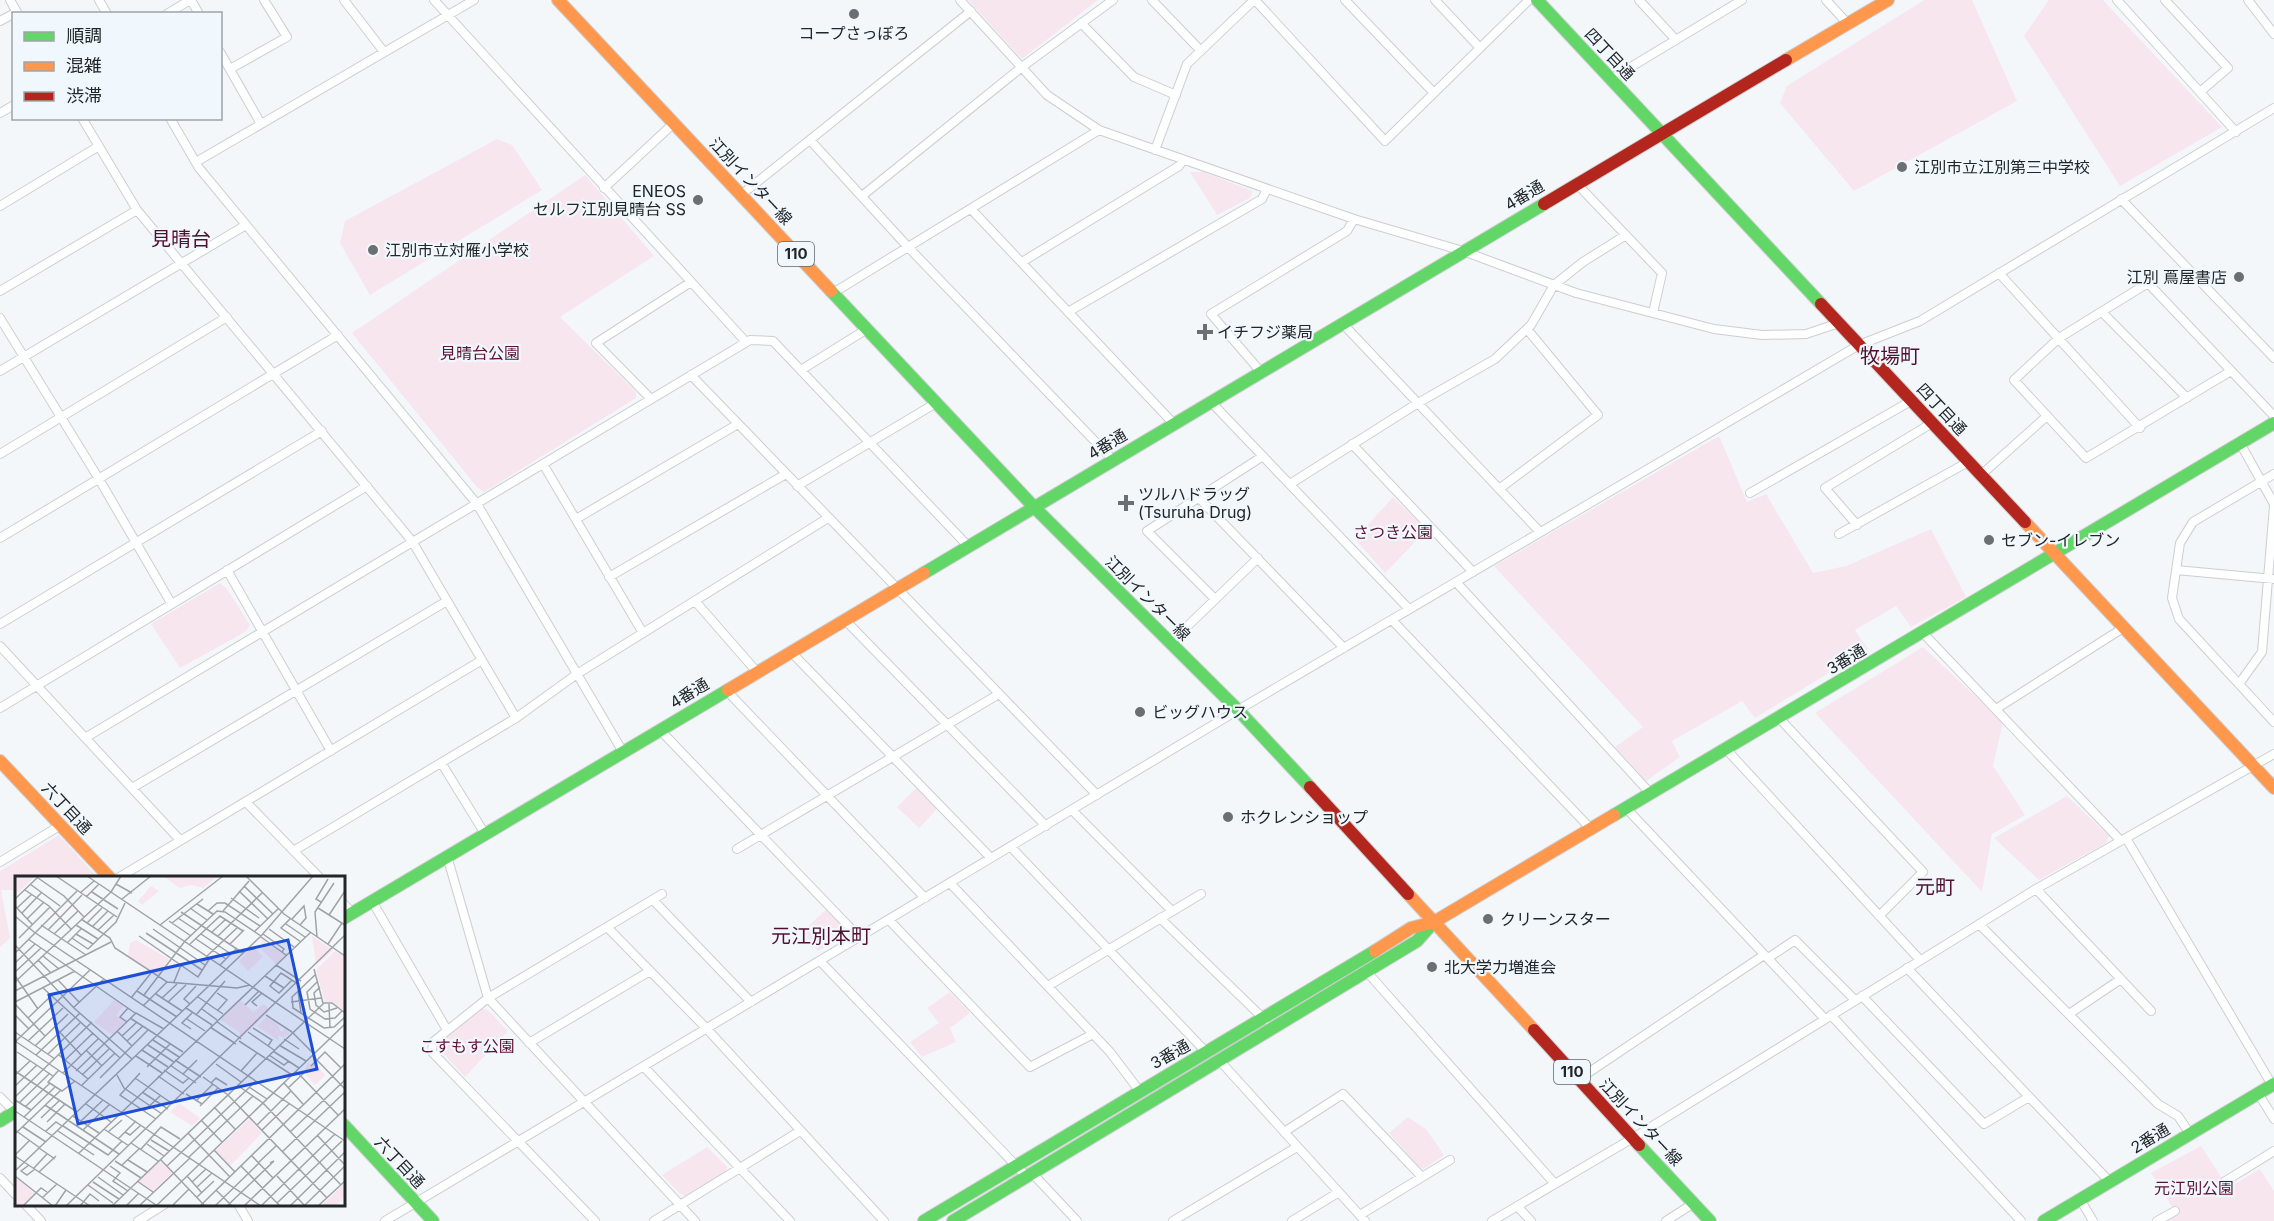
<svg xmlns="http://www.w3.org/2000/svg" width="2274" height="1221" font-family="Inter,'Noto Sans JP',sans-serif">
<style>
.green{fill:#f7e6ed}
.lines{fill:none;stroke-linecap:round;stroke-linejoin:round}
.street-casing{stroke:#cccfd1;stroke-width:10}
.fast-casing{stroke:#cccfd1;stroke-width:14}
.slow-casing{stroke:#cccfd1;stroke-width:14}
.jam-casing{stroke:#cccfd1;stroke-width:14}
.street{stroke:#fdfefe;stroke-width:8}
.fast{stroke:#63d668;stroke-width:12}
.slow{stroke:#ff974d;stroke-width:12}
.jam{stroke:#b3261e;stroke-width:12}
.poi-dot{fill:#6c6f72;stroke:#f0f8fe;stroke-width:2}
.labels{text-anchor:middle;stroke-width:4.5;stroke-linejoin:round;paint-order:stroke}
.shield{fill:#f0f8fe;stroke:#606568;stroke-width:1.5}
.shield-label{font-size:15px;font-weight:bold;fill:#232628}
.poi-label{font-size:16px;fill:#232628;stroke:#f0f8fe;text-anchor:start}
.street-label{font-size:16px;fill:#232628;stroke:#f0f8fe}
.park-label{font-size:16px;fill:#5d1133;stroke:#f0f8fe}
.quarter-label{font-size:20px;fill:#510f2c;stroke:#f0f8fe}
.inset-road{fill:none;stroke:#a0a3a6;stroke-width:1.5}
.view{fill:#1d4ed8;fill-opacity:0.15;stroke:#1d4ed8;stroke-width:3}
.inset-edge{fill:none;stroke:#232628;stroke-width:3}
</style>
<rect width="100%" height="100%" fill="#f4f7fa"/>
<path class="green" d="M968,0H1098L1022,59Z
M1924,0H1972L2017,101L1854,191L1780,103L1787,86Z
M2049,0H2103L2222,127L2120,186L2024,36Z
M497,139L512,145L542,190L370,295L340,243L345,221Z
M1190,172H1203L1253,191L1250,198L1217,215Z
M585,175L654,256L560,317L636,392V398L484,492L477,487L352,333Z
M1719,436L1747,502L1766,494L1813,573L1846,566L1931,529L1966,597L1911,627L1896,606L1855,630L1868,649L1755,718L1742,701L1672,741L1680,757L1646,781L1615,747L1643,727L1494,566Z
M1393,497L1427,530L1385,573L1355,539Z
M220,583L226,588L250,625L245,632L180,668L151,624Z
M1923,647L2003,722L1993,766L2025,815L1992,834L1982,892L1815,713Z
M916,788L937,809L919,828L897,807Z
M2067,796L2109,836L2106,843L2039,880L1994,838Z
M59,835L97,877L16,878V890H1L10,938L0,947V871Z
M826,910L844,929L843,937L818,951L800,933Z
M950,992L970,1013L950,1028L956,1042L922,1057L910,1042L939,1023L927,1008Z
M482,1008L489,1011L508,1031L465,1077L440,1050L441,1042Z
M1408,1117L1426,1129L1444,1155L1424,1169L1419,1167L1389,1133Z
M2201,1146L2228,1188L2260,1169L2274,1191V1221H2167L2177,1215L2151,1173Z
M707,1147L727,1167L726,1172L686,1196L680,1194L662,1175Z"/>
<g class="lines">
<defs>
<path id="street" d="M10,0L18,14
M99,0L107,14
M191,0L199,14
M344,0L384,52
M434,0L746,342
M960,0L1047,95L1099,130L1354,219L1463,251L1576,293L1714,329L1762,335L1806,334L1839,323
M1152,0L1201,51
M1255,0L1385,141L1529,0
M1345,0L1434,93
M1435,0L1480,48
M1639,0L1676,40
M1826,0L1848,24
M2117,0L2236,132
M2165,0L2228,68L2200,92
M2248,0L2274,34
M167,14L190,0
M0,21L17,12
M1081,23L1134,77L1176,95
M220,52L261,124
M230,69L287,37L264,0
M1611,79L1742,0
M0,113L14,105
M82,118L137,210L412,541L516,718
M170,118L199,168L477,504L623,752
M810,140L908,247L1113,460
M1155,150L1187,64L1254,0
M196,162L474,0
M1576,183L1662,273L1653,313
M604,188L674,123
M741,195L971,11
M862,196L1022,67L1113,0
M2121,199L2274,358
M0,206L99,146
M971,209L1174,424
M1022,262L1179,166L1183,160
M1999,273L2140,428
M0,291L137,210
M833,293L1099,130
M1068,312L1262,199L1267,189
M2102,312L2187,398
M0,318L99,479L171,603
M1343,324L1540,532
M801,370L867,329
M0,371L246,225
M2231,371L2086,458L2014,380L2059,338L2148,283L2274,416
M1261,372L1211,314L1347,231L1354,219
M691,375L1097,795
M651,399L596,343L691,282
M1211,402L1409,609
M2240,443L2274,504
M1352,444L1473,572
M0,454L227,317
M543,464L643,633
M2274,474L2193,522L2180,543L2172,598L2179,619L2274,722
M1981,475L2047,416
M1290,484L1418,403L1495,359L1531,325L1554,285L1583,262L1626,235
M797,486L936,403
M1499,489L1598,415L1527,329
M1750,493L1911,401
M1197,496L1344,648
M576,519L738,424
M1857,525L1825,488L1932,423
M1839,534L1968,462
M0,538L338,335
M227,570L331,751
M2176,570L2274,579
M609,577L786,474
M1456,582L1651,794
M1215,599L1147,531L1263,456
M695,601L757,672
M845,620L1046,826
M1392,620L1591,829
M0,624L322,431
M1923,633L2121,841
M1170,643L1258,558
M0,646L180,840
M791,652L991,858
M2239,684L2262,652L2274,506
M726,690L925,898
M0,708L367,486
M1996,709L2123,628
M1779,718L1923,872L1879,916
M660,730L859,937
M85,738L750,340L773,341L968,546
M1726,749L1920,960
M442,764L485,834
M132,788L447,601
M247,803L320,878
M1626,808L1825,1019
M1072,810L1172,911
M2126,838L2272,1085
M1011,847L1207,1053
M737,849L999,694
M295,850L516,718L577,674L828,518
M447,856L488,998L695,1221
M0,862L61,825
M118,878L482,660
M950,883L1110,1052L1141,1093
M2036,889L2151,1011
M653,900L751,1002
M372,901L447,1030
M344,904L352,913
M1160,918L1265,1020
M889,920L1030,1067L1093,1034
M1979,924L2158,1104L2178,1116L2190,1134
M607,927L707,1029L884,1221
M1768,958L1795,940L1855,1000
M820,961L1026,1176
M1907,968L2110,1182
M1367,972L1555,1184
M1048,986L1201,894
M1862,996L1984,1124L2029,1097
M2069,1014L2121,979
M1831,1015L2021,1221
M529,1043L650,971
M1220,1061L1365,1221
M644,1067L790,1221
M1579,1079L1764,955
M2258,1093L2274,1119
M0,1097L15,1112
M1284,1132L1343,1094L1422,1177
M1032,1173L1077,1221
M0,1178L16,1195
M2224,1182L2274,1151
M2080,1199L2093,1221
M25,1204L41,1221
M238,1204L248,1221
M1517,1206L1531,1221
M1360,1215L1450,1160
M138,1221L165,1204
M385,1221L1238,710L1859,345L1920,321L2274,108
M595,1221L432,1052L433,1042L488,998L662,894
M654,1221L800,1131
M1173,1221L1297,1147
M1292,1221L1339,1192
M1492,1221L1633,1138L2036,889L2274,754
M1666,1221L1694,1203
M2157,1221L2175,1211"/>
<path id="fast" d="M1537,0L1821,304
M831,291L1034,507L1238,710L1310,787
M924,573L1544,204
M1614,815L2274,423
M344,918L728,690
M0,1121L16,1111
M344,1125L433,1221
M1639,1145L1710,1221
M924,1221L1375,951
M953,1221L1417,941L1433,923
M2044,1221L2274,1084"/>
<path id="slow" d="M558,0L831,291
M1786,60L1888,0
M2025,522L2274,788
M728,690L924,573
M0,761L110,878
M1408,894L1534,1030
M1375,951L1411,928L1434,922L1614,815"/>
<path id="jam" d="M1544,204L1786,60
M1821,304L2025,522
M1310,787L1408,894
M1534,1030L1639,1145"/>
</defs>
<use href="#street" class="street-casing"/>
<use href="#fast" class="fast-casing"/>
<use href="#slow" class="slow-casing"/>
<use href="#jam" class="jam-casing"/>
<use href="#street" class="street"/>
<use href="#fast" class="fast"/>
<use href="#slow" class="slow"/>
<use href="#jam" class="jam"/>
</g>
<g class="poi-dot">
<circle cx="854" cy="14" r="6"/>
<circle cx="1902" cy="167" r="6"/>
<circle cx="698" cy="200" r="6"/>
<circle cx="373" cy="250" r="6"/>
<circle cx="2239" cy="277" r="6"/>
<path d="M1202 323h6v6h6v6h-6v6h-6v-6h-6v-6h6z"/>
<path d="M1123 494h6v6h6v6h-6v6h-6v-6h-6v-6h6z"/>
<circle cx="1989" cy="540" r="6"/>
<circle cx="1140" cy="712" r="6"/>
<circle cx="1228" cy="817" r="6"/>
<circle cx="1488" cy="919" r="6"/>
<circle cx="1432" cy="967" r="6"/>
</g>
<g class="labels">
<g class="shield">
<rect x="778" y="242" width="36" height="24" rx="4.5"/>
<rect x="1554" y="1060" width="36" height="24" rx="4.5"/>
</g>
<g class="shield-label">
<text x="796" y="259">110</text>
<text x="1572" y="1077">110</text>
</g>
<g class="poi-label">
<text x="854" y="39" text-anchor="middle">コープさっぽろ</text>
<text x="1914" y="173">江別市立江別第三中学校</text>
<text x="686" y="197" text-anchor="end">ENEOS<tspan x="686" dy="18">セルフ江別見晴台 SS</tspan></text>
<text x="385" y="256">江別市立対雁小学校</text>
<text x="2227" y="283" text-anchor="end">江別 蔦屋書店</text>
<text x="1217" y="338">イチフジ薬局</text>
<text x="1138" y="500">ツルハドラッグ<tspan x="1138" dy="18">(Tsuruha Drug)</tspan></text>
<text x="2001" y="546">セブン-イレブン</text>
<text x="1152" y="718">ビッグハウス</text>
<text x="1240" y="823">ホクレンショップ</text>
<text x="1500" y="925">クリーンスター</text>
<text x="1444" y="973">北大学力増進会</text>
</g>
<g class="street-label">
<text transform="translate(1610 54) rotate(47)" y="6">四丁目通</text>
<text transform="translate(751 181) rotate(47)" y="6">江別インター線</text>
<text transform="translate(1524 195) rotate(-31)" y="6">4番通</text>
<text transform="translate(1942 409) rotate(47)" y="6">四丁目通</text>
<text transform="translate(1107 444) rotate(-31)" y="6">4番通</text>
<text transform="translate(1148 598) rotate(45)" y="6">江別インター線</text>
<text transform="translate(1846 659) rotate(-31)" y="6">3番通</text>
<text transform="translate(689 693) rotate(-31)" y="6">4番通</text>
<text transform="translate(67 808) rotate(47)" y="6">六丁目通</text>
<text transform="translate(1170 1054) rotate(-29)" y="6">3番通</text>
<text transform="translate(1641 1122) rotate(47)" y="6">江別インター線</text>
<text transform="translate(2150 1138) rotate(-31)" y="6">2番通</text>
<text transform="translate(400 1162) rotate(47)" y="6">六丁目通</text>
</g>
<g class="park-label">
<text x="480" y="359">見晴台公園</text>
<text x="1393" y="538">さつき公園</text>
<text x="467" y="1052">こすもす公園</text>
<text x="2194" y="1194">元江別公園</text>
</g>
<g class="quarter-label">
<text x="181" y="246">見晴台</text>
<text x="1890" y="363">牧場町</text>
<text x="1935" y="894">元町</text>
<text x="821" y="943">元江別本町</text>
</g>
</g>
<g transform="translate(15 876)">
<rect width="330" height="330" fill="#f4f7fa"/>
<path d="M3,0H21L0,19V4ZM148,0H203L188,12L176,9L165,12ZM136,10L144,15L127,29L123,25ZM297,60L318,74L304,87L301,88ZM246,63L270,79L261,88L247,74ZM121,64L154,83L143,101L113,80L115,67ZM238,70L248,81L233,95L224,85ZM320,75L330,81V136L317,126H310L301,94ZM99,124L109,130L101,139L110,146L97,159L79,146ZM225,124L238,136L249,128L255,134L226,162L224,156L204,143ZM251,141L262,147L266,156L270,153L275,157L269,162L263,159L264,165L242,150ZM293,186L297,190L300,187L310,199L300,209L289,197ZM164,227L185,242L177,250L155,236ZM234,243L247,257L215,290L200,275ZM145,285L157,297L138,315L124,305ZM0,301L20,318L7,330H0ZM330,307V321L320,330H306Z" fill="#f7e6ed"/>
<path class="inset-road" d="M41,0L102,41M72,0L330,173M231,0L269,38L330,80M23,2L49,20L69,41M15,8L45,30M101,8L117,17M229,10L258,38M10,14L34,30L56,53M224,15L253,43M77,16L103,33M65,17L79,5M71,21L84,8M216,22L244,42M0,23L23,1M107,23L136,0M306,26L301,23L313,3M182,28L198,38M0,30L17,48M2,32L17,18M175,32L192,44M303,32L330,49M193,35L202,27H210L245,50M208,35L234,5M166,36L228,77M7,37L27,16M314,39L330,15M0,40L19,56L330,265M163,42L181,54M276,42L266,52L286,66M12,43L29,26M66,43L95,62L100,72L152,106L222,112L235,109M277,43L289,30L291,42L285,49M154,45L176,60M72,47L87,32M157,47L188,23M271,48L290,61M26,49L71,79M61,49L83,63M145,49L208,0M77,51L93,35M138,53L190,89M254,53L279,71M33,54L67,19M83,54L99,39M240,55L263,33M197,56L211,43M131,57L187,94M39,58L63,35M61,58L78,68M186,58L216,78M248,58L269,73L267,76M124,60L183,101L195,82M203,60L247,17M246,61L271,79M302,61L300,36L319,7M4,62L35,31M57,62L73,73M13,63L120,137M181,63L211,83M52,67L66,53M175,68L205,40L228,55M215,68L229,54M313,68L327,47M0,69L59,132L117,183M73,73L101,46L110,27M0,77L62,15M28,80L44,93M192,80L223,51M23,84L36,97M0,87L20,68M205,89L222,72M261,89L286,105M299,93L308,127H317L330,137M0,96L26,72M301,98L277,121L278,132L309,152L319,151L330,141M0,100L23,133M250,100L269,112M43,104L64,126M277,104L264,117L255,110L266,97L283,108M303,105L292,116L295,133L310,143L320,142L327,135M0,106L96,16L106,0M159,106L166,89M305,111L299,117L301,129L309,136L322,132M28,112L105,182M0,115L96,66M122,115L162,141M283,115L286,137M202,117L212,124L203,134M141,118L167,135M129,119L170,65L202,35L210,36L246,60M183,121L208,138M116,122L136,97M147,122L162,108M0,126L60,95M153,126L171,109M276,126L306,122M0,128L30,160M175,128L169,123L181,110M314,128L315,152M230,129L244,115M128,130L152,106M242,130L237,126L247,117M58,132L89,103M171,132L197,149M187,133L202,144M0,139L14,153M181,139L210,105M251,139L277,156M13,142L36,120M115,142L168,176M172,143L190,155M201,145L226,163M112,146L105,141L113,132M40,151L66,179M195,151L221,168M238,152L257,164L253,170M176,153L167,147L177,137M102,155L117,170M0,156L40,183M233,156L259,174M277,156L299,178M107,160L122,146M269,163L284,173M138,164L164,181M0,165L246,330M1,165L75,94M13,165L48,132M112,165L128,150M224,165L250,182M133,169L159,186M264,169L291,185M20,170L53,138M71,174L87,190M127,174L153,191M258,175L284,192M2,176L38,200M33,178L65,147M21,179L65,137M44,179L73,203M254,179L269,189L274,185M121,180L147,197M298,180L330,213M251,182L277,199M160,184L186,201M48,186L78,157M201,188L226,206M155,189L181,207M296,190L310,176L326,192M132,191L155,168M44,194L33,206L47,215L60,205M149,194L168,207L174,202M0,195L62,236M61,195L121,137L149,153M226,195L242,177M281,195L323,239M48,197L84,162M125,197L105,219L141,243M168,198L182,184M0,199L15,185M67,199L95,172M102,199L109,212L147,238M143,200L169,218M188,201L213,219L312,322M85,202L133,154M120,202L158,228M196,207L201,202L212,209M269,207L288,228M67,209L100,177M222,209L248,227M0,210L22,189M234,211L252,223M273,212L292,194M127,216L153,233M171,218L187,228M0,221L77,146M0,224L16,234M181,225L198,208M4,227L35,197M248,227L326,309M71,228L96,246M30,229L104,278M185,230L203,212M10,231L35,207M199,231L220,253M0,235L141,329M129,235L145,220M58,240L84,257M9,241L40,211M26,242L44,225M186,244L207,266M66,245L88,224M32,246L50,228M242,249L276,215M48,250L93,279L107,265M8,251L31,266M89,253L114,270M0,254L25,272M68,254L95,228M247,254L274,228M31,255L41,246L47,250M43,255L79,279M93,256L107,244M110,256L115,259L126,249M275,256L330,204M173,257L215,301M0,258L46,214M302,259L330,289M103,263L121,245M136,264L154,275M116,267L143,285M132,268L149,280M24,272L40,283M126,273L146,251L165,263M199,274L220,296M267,276L330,216M64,277L296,56M0,279L15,264M0,280L75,330M237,280L258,302M174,281L238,220M145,283L190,330M113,284L132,296M100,285L126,302M243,287L261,270M14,289L6,295L12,299L20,293M107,289L125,272M95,290L105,297L98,305L113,315M152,290L241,205M226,290L265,330M19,292L32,278M0,295L246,60L298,0M24,296L41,280M0,300L38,330M172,300L187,317M262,300L290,330M83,301L108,319M122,305L138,316M78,306L104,323M177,306L191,293M73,309L98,327M182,311L197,297M201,314L217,330M182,321L199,305M27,322L42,308M262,327L327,265M8,330L26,312L32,316M40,330L51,314M51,330L330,59M65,330L75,318L84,325M97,330L309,127M111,330L124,317M124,330L175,282M141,330L330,148M157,330L174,313M185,330L330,188M200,330L244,287M212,330L259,285L255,287M229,330L330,233M246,330L320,258M275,330L330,276M289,330L330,290M303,330L330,305"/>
<path class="view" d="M273,64L302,193L63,248L34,119Z"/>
<rect width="330" height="330" class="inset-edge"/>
</g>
<rect x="12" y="12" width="210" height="108" fill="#f0f8fe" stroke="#9ea4a8" stroke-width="1.5"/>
<rect x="24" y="32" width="30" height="9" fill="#63d668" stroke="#9ea4a8" stroke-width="1.5"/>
<text x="66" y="42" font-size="18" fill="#232628">順調</text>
<rect x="24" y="62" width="30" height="9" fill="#ff974d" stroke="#9ea4a8" stroke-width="1.5"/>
<text x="66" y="72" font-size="18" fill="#232628">混雑</text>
<rect x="24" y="92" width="30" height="9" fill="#b3261e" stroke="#9ea4a8" stroke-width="1.5"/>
<text x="66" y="102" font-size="18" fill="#232628">渋滞</text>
</svg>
